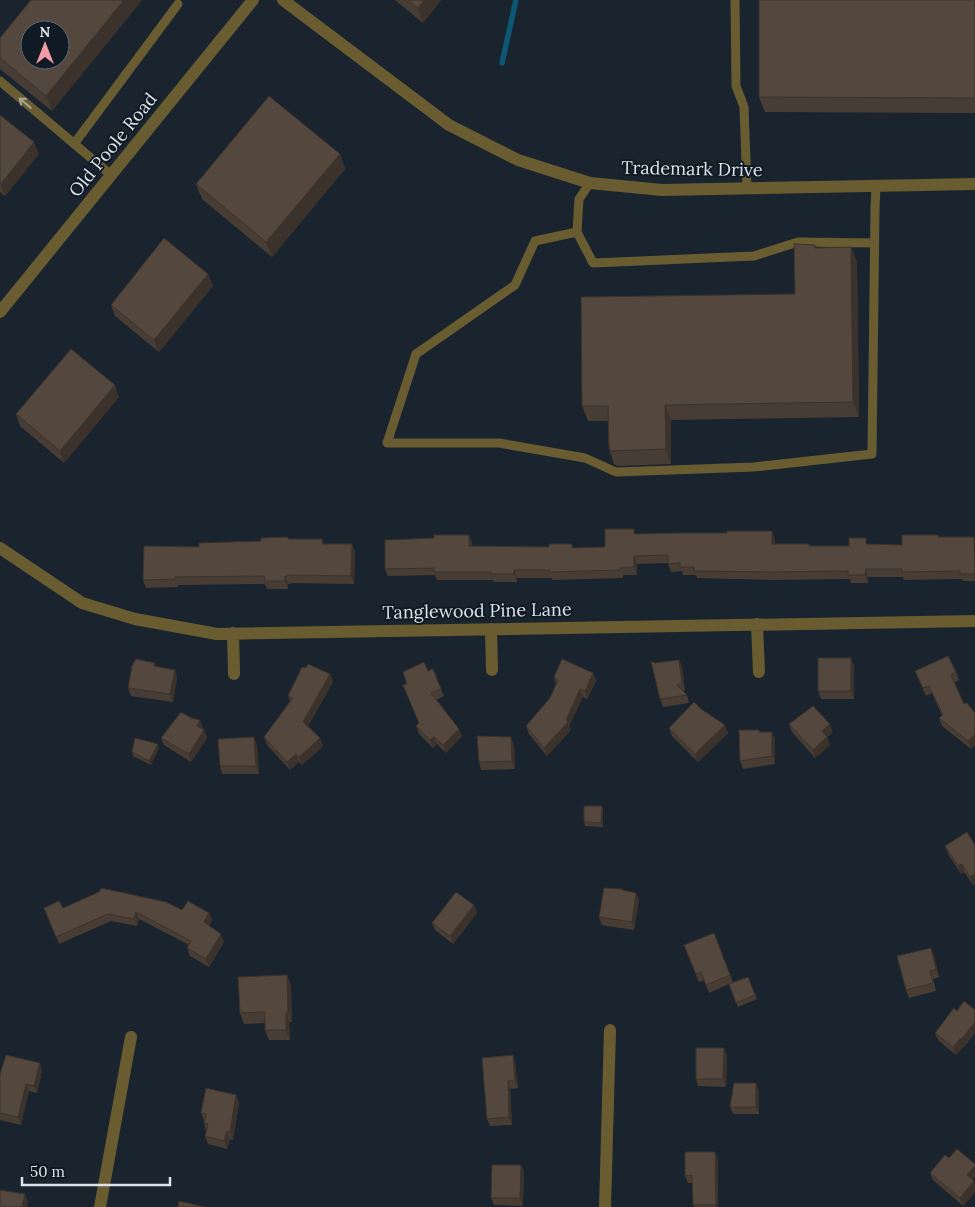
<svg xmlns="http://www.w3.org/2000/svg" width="975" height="1207" font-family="Lora,serif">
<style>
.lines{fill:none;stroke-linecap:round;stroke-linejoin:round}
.stream{stroke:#0d5774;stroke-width:5.5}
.service{stroke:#6a5c31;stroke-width:9}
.minor{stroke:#6a5c31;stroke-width:12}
.wall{fill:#483d34}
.shaded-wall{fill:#3b322b}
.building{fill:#54473d;stroke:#3b322b;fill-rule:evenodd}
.oneway{stroke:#a8a696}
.labels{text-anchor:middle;stroke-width:4;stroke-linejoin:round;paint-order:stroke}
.street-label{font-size:18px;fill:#dbe2e9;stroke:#101a24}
</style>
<rect width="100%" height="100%" fill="#19242e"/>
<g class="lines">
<path class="stream" d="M502,63L516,0"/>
<path class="service" d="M735,0L736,86L744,107L747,189
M0,81L111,175
M74,144L178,4
M590,183L579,199L577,232L535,241L515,285L416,354L387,443H499L585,458L616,472L754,467L872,454L875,209L876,186
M577,232L593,263L754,256L798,242L874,243"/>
<path class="minor" d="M283,0L449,125L518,160L590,183L662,190L975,184
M0,312L253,0
M0,548L82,603L135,619L217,634L975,621
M757,624L759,672
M491,629L492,670
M233,633L234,674
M100,1207L131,1037
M605,1207L610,1030"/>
</g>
<path class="wall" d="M31,0H142L52,111L0,69V38Z
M395,0H441L423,23Z
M975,0V113L765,112L759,97Z
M0,115L39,154L5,196L0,192Z
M340,154L345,169L272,257L202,199L196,184Z
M851,247L857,262L859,417L671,420V464L617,466L614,464L609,449V421H588L582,406L795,294L816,248Z
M208,274L213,286L159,352L115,316L111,305Z
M119,397L64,463L20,426L16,414Z
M636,534L775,539V544L810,546H849L868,544L902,545L938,535L939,537H974L975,581H963L962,579L904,580L903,577H868V583H851L850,579L774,580L697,578L696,575H683L682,571L671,572L668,563L637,564V575H623V578L552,580V578H517V582H494L493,580H437L435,575L388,576L385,569L434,538L469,535L472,543V546L549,547L572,544L573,548L605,547Z
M288,537V539H322L324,544H352L355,552L354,584L291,583V584H288V589H267L265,584H264L178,585V587L146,588L143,580L261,541Z
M851,658L854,666V699H821L818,691Z
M679,660L682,667L685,690L683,691L687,695L689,703L663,707L660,699L654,663Z
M306,668L330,674L333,682L308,726L320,738L323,746L302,765L299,762L290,770L267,745L264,737L290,701L288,696Z
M175,670L177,678L173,702L131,696L128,688Z
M428,671L441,689L444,696L436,700L462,736L446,753L437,744L433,748L419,734L416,726L419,723L403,685Z
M915,671L956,672L959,680L954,683L964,704L975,713V745L971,749L942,726L939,718L942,716L932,693L926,696Z
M593,673L596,681L587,699L583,697L569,726L571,730L547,756L529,734L526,726L550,698L556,684L554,677Z
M701,709L728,733L698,762L672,736L669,728Z
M789,724L833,732L827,737L830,745L815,758L792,732Z
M203,728L202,729L204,730L207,738L191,762L164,745L161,738Z
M760,732L775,739V764L743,769L740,761Z
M257,745L259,774H222L220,766Z
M514,745L515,769L481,770L479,762Z
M159,748L151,765L133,756L132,752Z
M602,806L603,810V827L585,826L584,822Z
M975,845V883L973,885L964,872L961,874L948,854L945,846Z
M622,890L636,893L639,900L634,930L602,925L599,917Z
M474,905L477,913L453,944L435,930L432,923Z
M44,908L182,910L209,913L212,920L209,926L224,942L209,967L190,956L187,948L189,945L139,919L137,926L111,921L59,944Z
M714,933L733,982L748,977L757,999L738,1007L729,984L709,993L704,980L699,982L687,953Z
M934,956L939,977L933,979L936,991L909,998L906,990Z
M287,975L291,986L292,1022H289L290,1040H269L265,1030V1023L244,1024L240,1013Z
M975,1010V1033L964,1047V1046L956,1055L938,1040L935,1033L957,1011Z
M513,1055L515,1063L518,1088L510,1089L512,1125L490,1126L487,1119Z
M727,1056L726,1087L698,1086L696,1079Z
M42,1071L37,1093L29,1091L21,1125L0,1120V1074Z
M759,1091V1114H733L730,1107Z
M236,1095L239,1103L233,1140L230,1139L227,1149L208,1144L205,1136L206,1131L204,1123V1121L201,1113Z
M715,1152L718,1160V1207H694L692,1183H688L685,1176Z
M521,1165L524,1173L523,1206L494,1205L491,1198Z
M930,1173L972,1180L974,1181L975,1184V1192L963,1206L933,1180Z"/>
<path class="shaded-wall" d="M124,0H142L52,111L46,96Z
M424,0H441L423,23L418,8Z
M34,142L39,154L5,196L1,184Z
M340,154L345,169L272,257L266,242Z
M851,247L857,262L859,417L853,402Z
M208,274L213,286L159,352L154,340Z
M115,385L119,397L64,463L60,451Z
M665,405L671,420V464L666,449Z
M772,531L775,539V552L772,544Z
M469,535L472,543V554L469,546Z
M352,544L355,552L354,584L351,576Z
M634,556L637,564V575L634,567Z
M866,569L868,577V583L865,575Z
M514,570L517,578V582L514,574Z
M285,576L288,584V589L285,581Z
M851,658L854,666V699L851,691Z
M679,660L682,667L685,690L682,683Z
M175,670L177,678L173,702L170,694Z
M593,673L596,681L587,699L585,691Z
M330,674L333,682L306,729L303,722Z
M580,689L583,697L569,726L571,730L547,756L544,748L566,720Z
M200,720L203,728L200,734L197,726Z
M830,724L833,732L827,737L830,745L815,758L813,750L822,731Z
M725,725L728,733L698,762L695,754Z
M459,729L462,736L446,753L443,745Z
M204,730L207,738L191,762L189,754Z
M772,732L775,739V764L772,756Z
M975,734V745L971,749L968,741Z
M254,737L257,745L259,774L256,766Z
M434,737L437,744L433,748L430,740Z
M511,737L514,745L515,769L512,761Z
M320,738L323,746L302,765L299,757Z
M158,744L159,748L151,765L149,761Z
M296,754L299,762L290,770L287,762Z
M602,806L603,810V827L601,823Z
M962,864L964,872L961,874L958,866Z
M975,873V883L973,885L970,877Z
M636,893L639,900L634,930L632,922Z
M474,905L477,913L453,944L450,936Z
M136,912L139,919L137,926L134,919Z
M209,913L212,920L206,930L204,922Z
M221,934L224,942L209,967L206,959Z
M931,948L934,956L939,977L936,970Z
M287,975L291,986L292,1022L288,1012Z
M286,1012L289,1022L290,1040L286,1030Z
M975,1022V1033L964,1047L962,1039Z
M961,1038L964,1046L956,1055L953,1047Z
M724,1048L727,1056L726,1087L723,1079Z
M513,1055L515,1063L518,1088L515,1080Z
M40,1063L42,1071L37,1093L34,1086Z
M508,1081L510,1089L512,1125L509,1117Z
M756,1083L759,1091V1114L756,1107Z
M26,1084L29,1091L21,1125L18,1117Z
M236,1095L239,1103L233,1140L230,1132Z
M227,1131L230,1139L227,1149L224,1141Z
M715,1152L718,1160V1207H716V1205Z
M521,1165L524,1173L523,1206L520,1198Z
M975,1166V1177L969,1183L967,1175Z
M974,1181L975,1184V1192L963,1206L960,1198Z
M25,1194L28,1202L27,1207H22Z"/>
<path class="building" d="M31,0H124L46,96L0,58V38ZM30,30H60V60H30Z
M408,0H424L418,8Z
M759,0H975V98L759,97Z
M269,96L340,154L266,242L196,184Z
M0,115L34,142L1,184L0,183Z
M164,238L208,274L154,340L111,305Z
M794,244L815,245V248L851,247L853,402L665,405L666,449L612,451L609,449L608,406H582L581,297L795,294Z
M71,349L115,385L60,451L16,414Z
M605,529H634V534L675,533H727V531H772V544H809V546H849V538H866V544L902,545V535H938V537H974L975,574H960V571L902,572V569H866L865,575H848V571L772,572L694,571V567H680V563L668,564V555L634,556V567L620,568V570L550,572V570H514V574H491V572H434V568L385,569V540L434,538V535H469V546L549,547V544H572V548L605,547Z
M288,537V539H322V544H352L351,576L288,575V576H285V581H265L264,576H261L175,577V579L143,580L144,546L199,547V543L261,541V538Z
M948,656L956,672L951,675L964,704L967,703L975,713V734L968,741L939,718L943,715L929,686L923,688L915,671Z
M818,658H851V691H818Z
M136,659L155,663L154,666L175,670L170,694L128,688L132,666Z
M562,659L593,673L585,691L580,689L566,720L568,722L544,748L526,726L550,698L558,680L554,677Z
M679,660L682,683L677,685L687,695L660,699L651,661L654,663Z
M424,662L428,671L433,669L441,689L431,693L459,729L443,745L434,737L430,740L416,726L419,723L403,685L407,684L403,672Z
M308,664L330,674L303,722L320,738L299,757L296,754L287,762L264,737L293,698L288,696L302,667L306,668Z
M694,702L701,709L725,725L695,754L669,728Z
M813,706L830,724L822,731L827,737L813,750L789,724Z
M181,712L191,718L200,720L197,726L204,730L189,754L161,738Z
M739,730H759V732H772V756L740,761Z
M477,736L511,737L512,761L479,762Z
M254,737L256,766H220L218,739Z
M135,738L158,744L149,761L132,752Z
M584,806H602L601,823L584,822Z
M967,832L975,845V873L970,877L962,864L958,866L945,846Z
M101,888L166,902L182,910L188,901L209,913L204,922L221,934L206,959L187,948L191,941L136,912L134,919L108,914L56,937L44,908L59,901L63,908L99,892Z
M604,888L622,889V890L636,893L632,922L599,917Z
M456,892L474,905L450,936L432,923Z
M714,933L730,975L706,985L701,972L696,974L684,945Z
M931,948L936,970L930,971L933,983L906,990L897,956Z
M287,975L288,1012H286V1030H265V1012L240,1013L238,977Z
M748,977L755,995L736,1003L729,984Z
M964,1001L975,1010V1022L962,1039L961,1038L953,1047L935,1033L954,1008L957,1011Z
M696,1048H724L723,1079H696Z
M6,1055L40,1063L34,1086L26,1084L18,1117L0,1113V1074Z
M513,1055L515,1080L508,1081L509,1117L487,1119L482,1058Z
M734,1083H756V1107H730Z
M206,1088L236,1095L230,1132L227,1131L224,1141L205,1136L208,1124L204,1123L206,1114L201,1113Z
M957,1149L975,1164V1166L967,1175L974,1181L960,1198L930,1173L945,1155L949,1158Z
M685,1152H715L716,1205H693L692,1175L685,1176Z
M492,1165H521L520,1198H491Z
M0,1190L25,1194L22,1207H0Z
M179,1201L205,1207H178Z"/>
<defs><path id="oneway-shaft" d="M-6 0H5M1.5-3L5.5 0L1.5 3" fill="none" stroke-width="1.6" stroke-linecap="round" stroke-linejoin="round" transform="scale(1.25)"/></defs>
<use class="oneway" href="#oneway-shaft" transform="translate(25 103) rotate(-140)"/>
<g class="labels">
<g class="street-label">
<text transform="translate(113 145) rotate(-51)" y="6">Old Poole Road</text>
<text transform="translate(692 169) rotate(1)" y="6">Trademark Drive</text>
<text transform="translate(477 611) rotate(-1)" y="6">Tanglewood Pine Lane</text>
</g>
</g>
<g transform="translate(45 45)"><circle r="24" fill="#101a24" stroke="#616a73"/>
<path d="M0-4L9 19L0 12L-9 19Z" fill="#f39aa7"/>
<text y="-8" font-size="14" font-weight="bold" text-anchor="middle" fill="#dbe2e9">N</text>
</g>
<path d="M22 1177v8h148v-8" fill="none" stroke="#dbe2e9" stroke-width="2.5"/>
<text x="30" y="1177" font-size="15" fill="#dbe2e9" stroke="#101a24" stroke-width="4" paint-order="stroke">50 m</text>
</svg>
